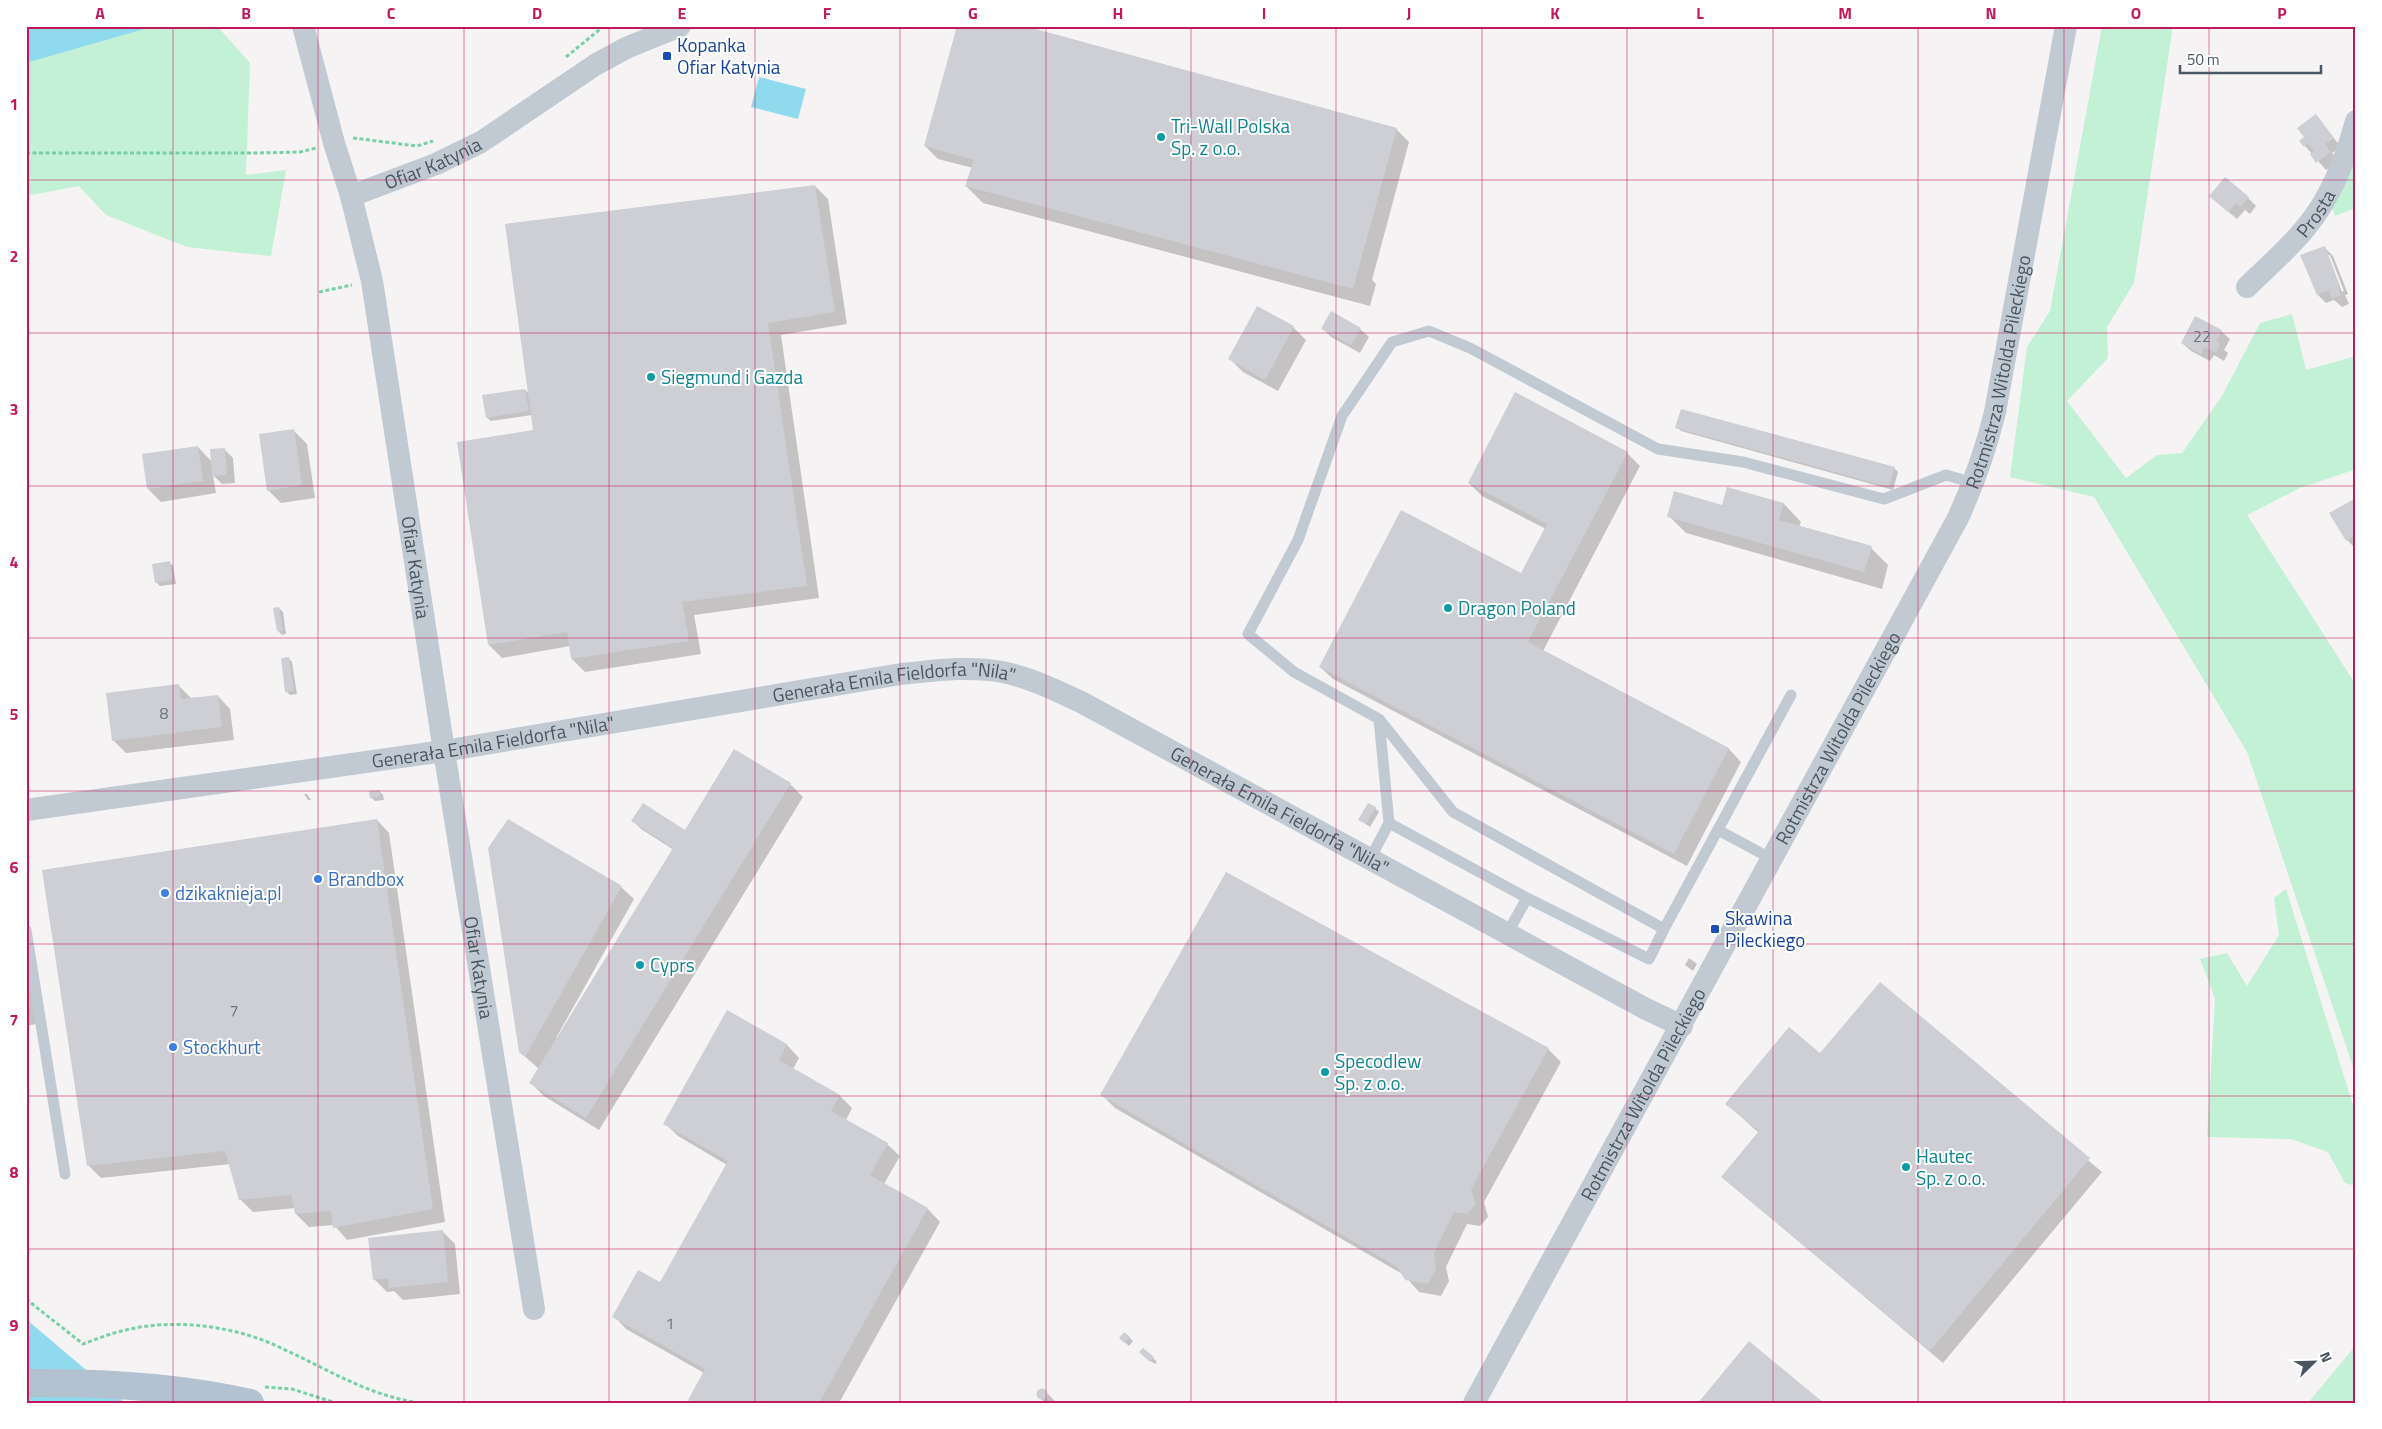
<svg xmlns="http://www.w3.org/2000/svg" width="2382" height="1429" font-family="'Titillium Web',sans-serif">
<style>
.green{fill:#c3f1d5}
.water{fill:#90daee}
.shadow{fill:#0003;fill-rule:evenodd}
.building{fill:#cdcfd5}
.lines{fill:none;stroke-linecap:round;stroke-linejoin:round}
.path{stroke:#7ad0a6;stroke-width:3;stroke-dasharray:4 2.5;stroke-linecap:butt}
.service{stroke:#c1cad2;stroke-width:11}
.minor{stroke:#c1cad2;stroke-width:22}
.primary{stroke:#b3c2d1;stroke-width:28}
.grid{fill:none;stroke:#c2185b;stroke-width:1;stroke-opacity:0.55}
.transit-dot{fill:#1a4fb4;stroke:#fff;stroke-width:2}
.culture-dot{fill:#0f9aa8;stroke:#fff;stroke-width:2}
.shop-dot{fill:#3f7fe0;stroke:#fff;stroke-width:2}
.labels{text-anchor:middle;stroke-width:4;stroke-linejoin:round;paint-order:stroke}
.number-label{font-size:16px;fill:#6b747e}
.transit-label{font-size:19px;fill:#164399;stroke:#fff;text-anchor:start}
.culture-label{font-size:19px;fill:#0d838f;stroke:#fff;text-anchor:start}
.street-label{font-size:19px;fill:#4a5661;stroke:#fff}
.shop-label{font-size:19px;fill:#366cbe;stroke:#fff;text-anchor:start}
.neatline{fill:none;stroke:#c2185b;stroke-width:2}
.grid-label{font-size:16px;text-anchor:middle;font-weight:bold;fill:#c2185b}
</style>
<rect width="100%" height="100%" fill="#f5f3f3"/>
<path class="green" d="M155,26H217L250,63L246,175L286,170L271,256L187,247L106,215L79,186L26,196V63Z
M2102,26H2173L2134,283L2107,327L2108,358L2067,401L2126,478L2157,455L2182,453L2222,396L2260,323L2292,314L2306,370L2356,356V469L2300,488L2247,515L2356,685V1076L2247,752L2094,497L2010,477L2027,347L2050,311Z
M2356,128V208L2335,216L2329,200Z
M2286,889L2356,1115V1186L2345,1183L2328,1152L2291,1139L2207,1137L2215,999L2200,959L2227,953L2247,986L2279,935L2274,898Z
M2356,1345V1403H2308Z"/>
<path class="water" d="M26,26H155L26,63Z
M759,77L806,89L798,119L751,107Z
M26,1319L125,1403H26Z"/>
<path class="shadow" d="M2316,116L2341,147L2332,153L2338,161L2326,170L2305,146Z
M1396,129L1409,142L1372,280L1376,284L1370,306L983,203L966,186L973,168L938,159L925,146Z
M815,186L828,199L847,324L781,335L819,598L694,615L701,654L585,672L572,659L570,646L502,658L489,645L535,432L532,415L491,421L487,418L525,390L530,394Z
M2248,198L2256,206L2250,214L2245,210L2237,219L2219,204Z
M2324,247L2333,256L2348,294L2345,295L2349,304L2342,307L2334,300L2326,303L2318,295ZM2327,255H2330L2344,291L2342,292Z
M1258,308L1293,327L1306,340L1278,391L1243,372L1230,359Z
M1323,329H1360L1369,337L1360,353L1331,337Z
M2221,331L2230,339L2224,350L2228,353L2224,361L2214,355L2210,361L2191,351L2182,343Z
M1677,427L1894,468L1898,472L1893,490L1681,431Z
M294,431L307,444L315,498L281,503L268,490Z
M198,447L212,462L224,449L233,458L235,483L222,484L213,475L216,493L161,502L148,489Z
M1627,453L1640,466L1543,651L1729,749L1741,762L1687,866L1333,679L1320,667L1521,575L1546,529L1482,496L1469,483Z
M2356,499V548H2355L2347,540Z
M1784,504L1801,522L1799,527L1871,548L1888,565L1882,589L1686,533L1669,516L1723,506Z
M169,562L173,566L176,584L160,586L156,582Z
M279,608L283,612L286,634L282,635L278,631Z
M288,658L292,662L297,694L290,695L286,691Z
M178,685L191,698L218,696L230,709L234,740L126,753L113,740Z
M790,784L803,797L599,1130L544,1096L531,1083L539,1069L520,1052L621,887L634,899L556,1038L558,1039L674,850L641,829L633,821L685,831Z
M379,791L383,795L384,800L375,801L371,797Z
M304,794H307L311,800H308Z
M1375,808L1379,812L1370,827L1360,820Z
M377,820L389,833L445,1222L347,1240L334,1225L309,1227L296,1214L295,1208L253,1212L240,1199L230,1164L101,1178L88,1165Z
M26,953L36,1024L26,1026Z
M1689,958L1697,964L1693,971L1685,965Z
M1880,984L2102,1172L1943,1363L1723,1177L1759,1133L1727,1104L1820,1055Z
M727,1012L787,1045L799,1058L793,1069L840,1096L852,1108L846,1120L887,1144L900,1156L884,1184L928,1209L940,1222L839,1403H692L704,1373L626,1329L614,1316L660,1284L727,1165L678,1136L665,1123Z
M1548,1049L1561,1062L1484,1202L1488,1217L1480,1226L1467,1224L1446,1267L1449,1281L1441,1296L1419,1292L1404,1275L1115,1108L1102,1095Z
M442,1231L455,1244L460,1294L403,1300L394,1291L387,1292L374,1279Z
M1125,1333L1133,1341L1129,1346L1120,1338Z
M1144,1356L1153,1358L1157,1362L1155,1364Z
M1040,1390L1046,1392L1057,1403H1046L1042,1400L1038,1396Z"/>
<path class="building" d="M957,26H1025L1397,128L1353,289L965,186L974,160L924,146Z
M2316,114L2334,138L2325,144L2331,152L2316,163L2310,154L2314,151L2308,143L2304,147L2299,141L2304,137L2297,128Z
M2225,177L2249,197L2241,207L2236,203L2228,212L2209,196Z
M815,185L835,312L768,323L807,586L682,602L689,641L571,659L567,632L488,645L457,442L533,430L505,224Z
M2325,246L2340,286L2338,287L2341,295L2332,299L2329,290L2317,295L2300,255Z
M1257,306L1294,326L1265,380L1228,359Z
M1331,311L1361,328L1351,345L1321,329Z
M2195,316L2222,330L2216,342L2220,344L2216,353L2205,347L2201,354L2181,343Z
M525,389L529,411L486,418L482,395Z
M1515,392L1628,452L1528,642L1729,748L1674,854L1319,667L1401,510L1521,573L1547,524L1468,483Z
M1681,409L1895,467L1889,487L1675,428Z
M294,429L302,485L267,491L259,434Z
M198,446L203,481L147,489L142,454Z
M225,448L227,475L212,476L210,449Z
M1727,487L1784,503L1779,520L1872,546L1864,572L1667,517L1674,491L1722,505Z
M2356,498V535L2346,541L2329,513Z
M170,561L173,580L155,583L152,564Z
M279,607L283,631H277L273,608Z
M289,657L294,691L285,692L281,658Z
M179,684L181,699L218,695L222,727L112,741L106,693Z
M734,749L791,783L586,1118L529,1083L673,848L631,821L643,803L685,830Z
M380,790V796L370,798L369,791Z
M1368,803L1376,807L1366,824L1358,820Z
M377,819L433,1209L333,1228L331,1211L295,1214L291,1195L239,1200L225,1151L87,1166L42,870Z
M508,819L622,886L525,1057L519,1052L488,848Z
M1226,872L1549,1048L1471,1189L1476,1204L1467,1214L1454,1212L1434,1253L1436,1268L1428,1284L1405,1280L1398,1268L1389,1262L1100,1095Z
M1880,982L2090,1158L1930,1351L1721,1177L1759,1131L1725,1104L1789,1027L1820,1053Z
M727,1010L787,1044L779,1060L840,1095L831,1111L888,1143L870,1175L928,1208L819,1403H692L688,1400L705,1369L612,1317L638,1270L660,1282L728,1161L663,1124Z
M443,1230L448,1282L389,1288L388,1278L373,1280L368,1238Z
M1124,1332L1130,1337L1124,1343L1119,1338Z
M1749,1341L1824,1403H1698Z
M1143,1348L1154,1357L1150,1362L1139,1352Z
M1036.5 1394a5.5 5.5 0 1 1 11 0a5.5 5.5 0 1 1-11 0Z"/>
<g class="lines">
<path class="path" d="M566,57L604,26
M353,138L417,146L433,141
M26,153H258L300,152L316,148
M319,292L352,285
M26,1299L83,1344C97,1339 111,1333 126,1330C174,1318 235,1326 279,1347C328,1369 366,1395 420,1403
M265,1387L292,1389L336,1403"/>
<path class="service" d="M1379,719L1453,812L1664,929L1649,959L1527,898
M1389,823L1527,898L1507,934
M1718,830L1772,859
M1370,859L1389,823L1379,719L1294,672L1248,634L1298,540L1342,416L1392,342L1429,331L1470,348L1658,449L1743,462L1884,499L1946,475L1974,483
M1664,929L1791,695
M26,930L65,1174"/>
<g class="minor">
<path id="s1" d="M303,26L334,143L351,196L372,281L444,751L534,1309"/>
<path id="s2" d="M351,196L436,164L481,142L595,65L626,48L680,26"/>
<path id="s3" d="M2247,287C2267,267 2290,248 2307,226C2332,196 2346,158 2356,121"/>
<path id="s4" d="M26,810L444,751L901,674C933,671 965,666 997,671C1027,676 1055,690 1081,702L1646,1009L1682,1026"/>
<path id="s5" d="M1474,1403L1958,518C1974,483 1986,449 1995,412L2066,26"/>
</g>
<path class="primary" d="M26,1383C102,1382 176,1386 250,1403"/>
</g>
<path class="grid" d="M173,26V1403M318,26V1403M464,26V1403M609,26V1403M755,26V1403M900,26V1403M1046,26V1403M1191,26V1403M1336,26V1403M1482,26V1403M1627,26V1403M1773,26V1403M1918,26V1403M2064,26V1403M2209,26V1403M26,180H2356M26,333H2356M26,486H2356M26,638H2356M26,791H2356M26,944H2356M26,1096H2356M26,1249H2356"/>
<g class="transit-dot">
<rect x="662" y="51" width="10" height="10" rx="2.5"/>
<rect x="1710" y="924" width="10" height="10" rx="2.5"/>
</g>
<g class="culture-dot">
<circle cx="1161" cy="137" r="5"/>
<circle cx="651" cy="377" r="5"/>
<circle cx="1448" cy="608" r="5"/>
<circle cx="640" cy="965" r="5"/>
<circle cx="1325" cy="1072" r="5"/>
<circle cx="1906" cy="1167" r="5"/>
</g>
<g class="shop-dot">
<circle cx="318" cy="879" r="5"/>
<circle cx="165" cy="893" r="5"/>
<circle cx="173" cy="1047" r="5"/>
</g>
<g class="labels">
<g class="number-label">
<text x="2202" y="342">22</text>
<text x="164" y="719">8</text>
<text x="234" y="1016">7</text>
<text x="670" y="1329">1</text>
</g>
<g class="transit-label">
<text x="677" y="52">Kopanka<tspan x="677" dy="22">Ofiar Katynia</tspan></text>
<text x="1725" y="925">Skawina<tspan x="1725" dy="22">Pileckiego</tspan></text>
</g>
<g class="culture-label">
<text x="1171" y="133">Tri-Wall Polska<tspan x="1171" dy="22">Sp. z o.o.</tspan></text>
<text x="661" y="384">Siegmund i Gazda</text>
<text x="1458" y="615">Dragon Poland</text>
<text x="650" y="972">Cyprs</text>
<text x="1335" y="1068">Specodlew<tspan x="1335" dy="22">Sp. z o.o.</tspan></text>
<text x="1916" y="1163">Hautec<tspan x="1916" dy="22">Sp. z o.o.</tspan></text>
</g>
<g class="street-label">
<text dy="7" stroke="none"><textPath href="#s2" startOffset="88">Ofiar Katynia</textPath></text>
<text dy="7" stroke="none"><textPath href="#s3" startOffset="101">Prosta</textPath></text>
<text dy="7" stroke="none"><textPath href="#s5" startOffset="1161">Rotmistrza Witolda Pileckiego</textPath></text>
<text dy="7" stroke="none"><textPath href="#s1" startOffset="554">Ofiar Katynia</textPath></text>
<text dy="7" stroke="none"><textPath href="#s4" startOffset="878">Generała Emila Fieldorfa "Nila"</textPath></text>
<text dy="7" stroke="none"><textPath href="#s5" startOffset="758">Rotmistrza Witolda Pileckiego</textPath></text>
<text dy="7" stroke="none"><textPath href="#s4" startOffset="472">Generała Emila Fieldorfa "Nila"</textPath></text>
<text dy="7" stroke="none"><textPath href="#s4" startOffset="1298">Generała Emila Fieldorfa "Nila"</textPath></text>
<text dy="7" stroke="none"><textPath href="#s1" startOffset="959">Ofiar Katynia</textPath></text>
<text dy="7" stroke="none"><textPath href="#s5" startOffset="352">Rotmistrza Witolda Pileckiego</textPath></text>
</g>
<g class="shop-label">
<text x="328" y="886">Brandbox</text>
<text x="175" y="900">dzikaknieja.pl</text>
<text x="183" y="1054">Stockhurt</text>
</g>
</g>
<rect width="2382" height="1429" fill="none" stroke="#ffffff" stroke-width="55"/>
<g transform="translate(2314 1362) rotate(67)" stroke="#ffffff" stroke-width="4" paint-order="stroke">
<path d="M0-4L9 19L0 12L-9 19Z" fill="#4a5661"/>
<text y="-8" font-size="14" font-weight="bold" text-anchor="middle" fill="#4a5661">N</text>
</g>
<path d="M2180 65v8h141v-8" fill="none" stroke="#4a5661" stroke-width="2.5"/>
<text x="2187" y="65" font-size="15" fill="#4a5661" stroke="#ffffff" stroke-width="4" paint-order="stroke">50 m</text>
<rect x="28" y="28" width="2326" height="1374" class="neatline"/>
<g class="grid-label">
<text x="100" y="19">A</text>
<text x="246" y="19">B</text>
<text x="391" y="19">C</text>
<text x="537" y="19">D</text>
<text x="682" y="19">E</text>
<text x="827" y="19">F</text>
<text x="973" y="19">G</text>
<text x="1118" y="19">H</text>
<text x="1264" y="19">I</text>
<text x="1409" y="19">J</text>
<text x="1555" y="19">K</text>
<text x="1700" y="19">L</text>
<text x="1845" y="19">M</text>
<text x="1991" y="19">N</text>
<text x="2136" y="19">O</text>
<text x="2282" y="19">P</text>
<text x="14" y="110">1</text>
<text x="14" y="262">2</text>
<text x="14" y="415">3</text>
<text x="14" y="568">4</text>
<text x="14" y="720">5</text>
<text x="14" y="873">6</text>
<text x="14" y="1026">7</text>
<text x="14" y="1178">8</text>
<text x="14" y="1331">9</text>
</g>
</svg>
